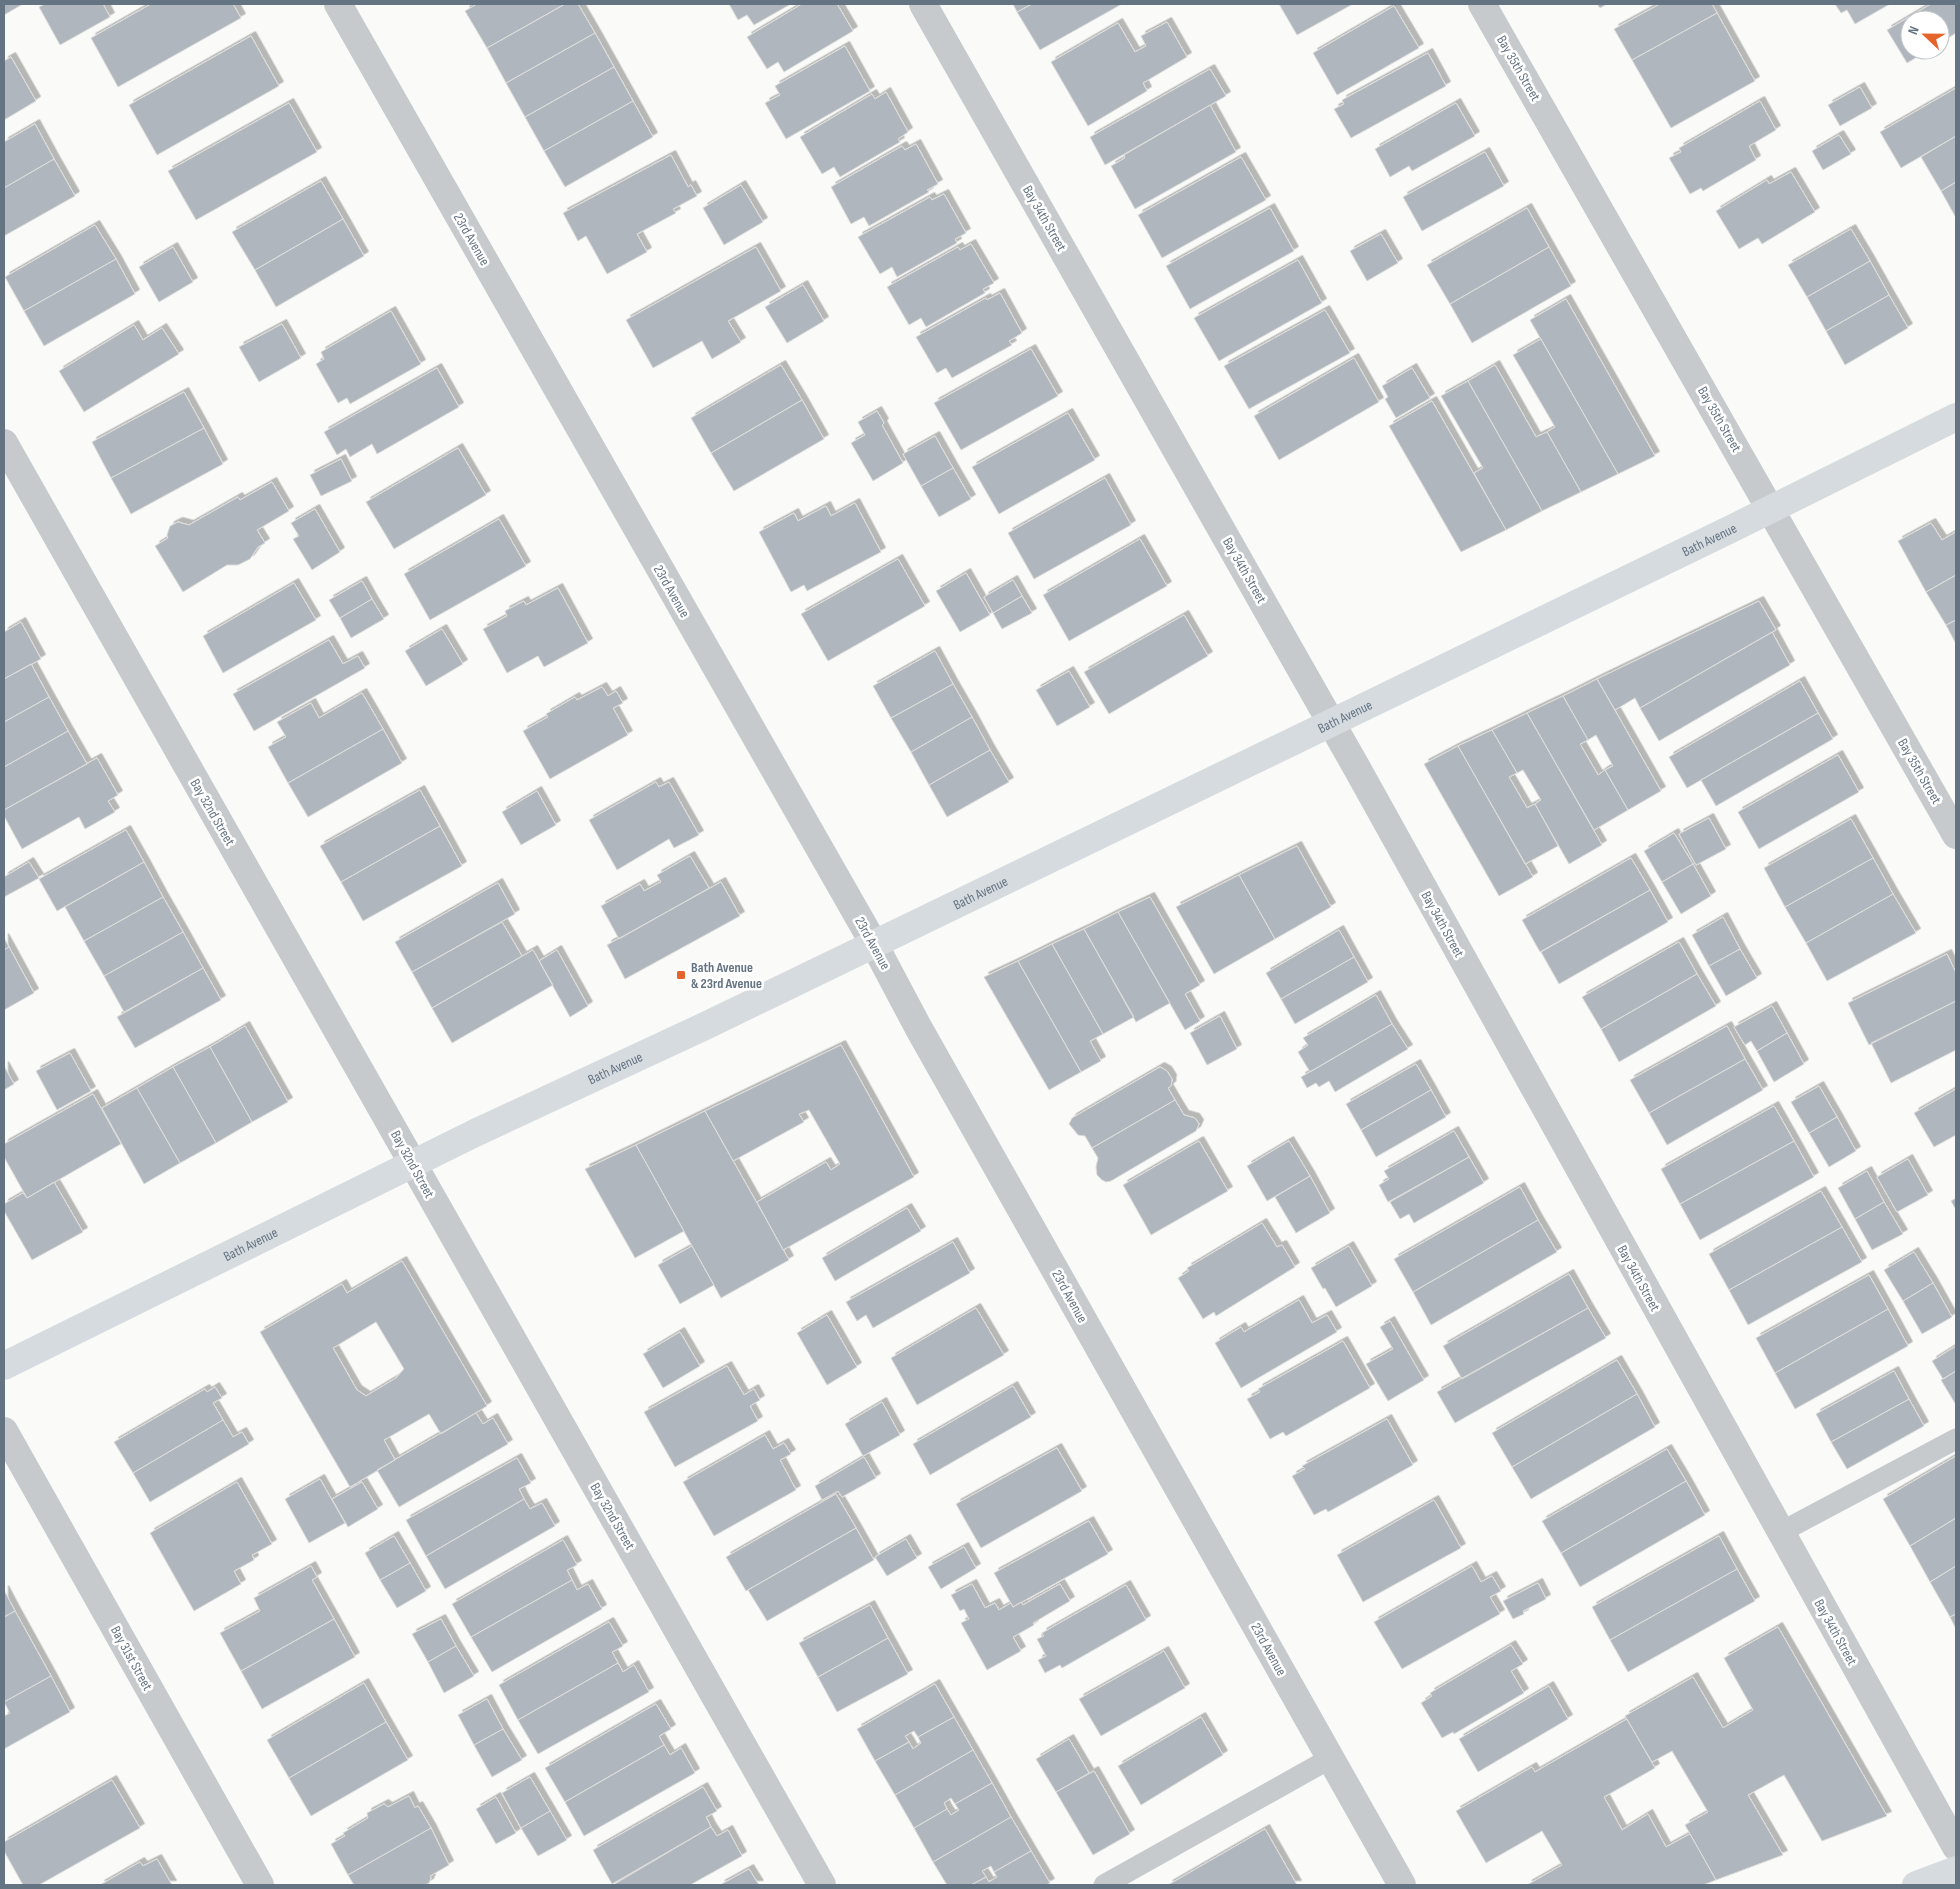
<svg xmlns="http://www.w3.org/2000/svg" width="1960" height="1889" font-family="'Sofia Sans Condensed',sans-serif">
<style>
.building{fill:#afb6bd;stroke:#dcdcda;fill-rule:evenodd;filter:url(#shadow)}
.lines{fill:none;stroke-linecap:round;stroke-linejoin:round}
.lane{stroke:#c6cacd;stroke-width:21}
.street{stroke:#c6cacd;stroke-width:28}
.secondary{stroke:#d6dbdf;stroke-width:28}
.poi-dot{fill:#e5642c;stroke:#fff;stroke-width:2}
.labels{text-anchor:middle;stroke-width:5;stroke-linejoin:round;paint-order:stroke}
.street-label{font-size:14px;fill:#657483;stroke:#fff}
.poi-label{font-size:14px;font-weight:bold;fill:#657483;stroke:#fff;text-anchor:start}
</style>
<defs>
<filter id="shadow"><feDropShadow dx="4.5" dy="-4.5" stdDeviation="0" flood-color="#0004"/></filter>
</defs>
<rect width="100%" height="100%" fill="#fafaf8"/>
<path class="building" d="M4,4H23L4,15Z
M45,4H103L110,17L60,45L39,7Z
M151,4H233L241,18L118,87L91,38Z
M477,4H565L487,48L465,11Z
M565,4H578L595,33L506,83L487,48Z
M729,4H791L754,25L747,15L738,20Z
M802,4H837L853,31L784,72L778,62L767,69L747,37Z
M1013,4H1032L1017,12Z
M1032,4H1122L1040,50L1017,12Z
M1279,4H1353L1297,35Z
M1597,4H1607L1600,8Z
M1660,4H1712L1717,13L1632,60L1614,29Z
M1835,4H1890L1855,24L1847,10L1841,13Z
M1931,4H1956V33L1940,43V20H1910V50H1929L1907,63L1887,30Z
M1394,6L1419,48L1337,95L1313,53Z
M1717,13L1755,81L1671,128L1632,60Z
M1167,22L1187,57L1143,83L1147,91L1088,126L1051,62L1118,23L1135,52L1146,46L1141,36Z
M595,33L614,67L525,117L506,83Z
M251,36L279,86L157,155L129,105Z
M845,46L870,91L786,139L765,103L780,95L775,86Z
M1428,53L1446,86L1351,138L1334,109L1344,104L1342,100Z
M11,57L36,101L4,120V61Z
M614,67L633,101L544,151L525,117Z
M1210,69L1226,96L1105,165L1090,137Z
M1860,87L1872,108L1840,126L1828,105Z
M1956,88V136L1901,168L1880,132Z
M886,92L908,132L898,139L900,142L840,177L834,167L822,174L800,137L872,94L875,99Z
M633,101L653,137L565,187L544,151Z
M1760,101L1776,130L1749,146L1756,160L1703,191L1701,188L1690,194L1669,158L1681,152L1679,148Z
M289,103L317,152L196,220L168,171Z
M1456,103L1475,136L1412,171L1409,166L1390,177L1375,149Z
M1210,105L1236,152L1135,209L1111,166L1125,158L1124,155Z
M35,124L54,159L4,188V142Z
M1839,135L1851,154L1823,170L1812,151Z
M1956,136V182L1941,191L1921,157Z
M916,144L938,184L927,190L929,192L869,226L864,217L851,224L831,187L902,146L905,150Z
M1485,152L1504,186L1422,231L1403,197Z
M671,155L688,187L691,185L697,196L673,209L676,213L637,234L647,252L607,274L586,236L578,241L563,213Z
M1241,157L1266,200L1162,258L1138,215Z
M54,159L75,196L4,236V188Z
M1791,172L1815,212L1762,244L1758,238L1739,249L1716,211L1767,180L1769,184Z
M321,181L343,219L255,270L232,232Z
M1956,182V218L1941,191Z
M741,185L763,222L724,245L703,208Z
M944,194L966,233L955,239L957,243L897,277L892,267L880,274L858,237L930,197L932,200Z
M1270,208L1294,251L1190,309L1166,266Z
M1527,208L1549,247L1450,304L1427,265Z
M343,219L364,256L276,307L255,270Z
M95,225L116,259L24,311L5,277Z
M1851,229L1870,261L1807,297L1788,265Z
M1381,234L1398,263L1367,281L1350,251Z
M971,244L994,283L983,289L985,293L926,327L921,318L909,325L887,287L958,247L960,250Z
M173,247L193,282L159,302L139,267Z
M756,247L781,291L728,321L741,342L712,359L702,341L653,368L626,320Z
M1549,247L1571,286L1472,343L1450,304Z
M116,259L135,294L44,346L24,311Z
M1298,260L1322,303L1219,361L1194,318Z
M1870,261L1889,295L1826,331L1807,297Z
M803,285L824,321L787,343L765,307Z
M1000,293L1022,333L1009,341L1012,345L952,378L946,368L937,373L916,337L986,298L987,300Z
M1889,295L1908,328L1845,365L1826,331Z
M1566,299L1655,456L1618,474L1530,320Z
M1325,310L1350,353L1249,409L1224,366Z
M391,311L421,364L350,404L347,398L338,403L316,364L324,359L321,352Z
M282,324L301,358L259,382L239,347Z
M134,325L143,340L162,328L179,354L84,412L59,371Z
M1541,339L1618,474L1581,492L1547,432L1555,427L1513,355Z
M1031,349L1058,396L961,450L934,403Z
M1354,358L1379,402L1279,460L1254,416Z
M781,365L802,400L711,453L691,418Z
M1495,365L1536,437L1547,432L1581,492L1542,511L1468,381Z
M437,368L459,407L377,454L372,444L350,457L346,449L337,455L324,432Z
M1412,368L1430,398L1396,418L1385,399L1388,397L1382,386Z
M1468,381L1542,511L1506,530L1474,473L1483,468L1441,396Z
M184,392L204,428L111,478L92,442Z
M802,400L824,439L734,491L711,453Z
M1432,401L1506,530L1461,552L1389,426Z
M877,411L884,423L882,425L903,463L873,481L851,443L865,435L858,422Z
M1068,413L1095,460L999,514L972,467Z
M204,428L223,464L131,514L111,478Z
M935,436L953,468L921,486L903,454Z
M458,448L486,495L394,549L366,502Z
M341,459L352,481L321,496L310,475Z
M953,468L971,499L939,517L921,486Z
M1105,478L1131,525L1034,579L1008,533Z
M272,482L289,511L257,530L265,543L258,547L250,559L238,565H227L183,592L155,546L168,538L167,535L170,526L178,522L189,525L238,497L240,500Z
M855,503L881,552L807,591L804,585L791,592L759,532L794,513L798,521L826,506L831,516Z
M315,509L340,552L312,570L293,539L299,536L291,523Z
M499,519L526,566L430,620L404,574Z
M1931,523L1942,540L1956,532V575L1926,592L1898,541Z
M1140,539L1167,586L1069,641L1043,595Z
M898,559L925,606L828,661L801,614Z
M966,573L990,615L960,632L936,591Z
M1956,575V620L1946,625L1926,592Z
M1013,580L1022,596L993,613L984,597Z
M362,581L372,599L340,618L329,600Z
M294,583L316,620L223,673L203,636Z
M558,588L588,643L544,667L538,656L507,673L483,629L507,616L505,611L524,601L526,605Z
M1022,596L1032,613L1002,629L993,613Z
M372,599L384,619L351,638L340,618Z
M1759,601L1776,630L1640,708L1635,698L1615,710L1597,679Z
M1184,615L1208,656L1109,714L1084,672Z
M1956,620V644L1946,625Z
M21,622L41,659L4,679V632Z
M442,629L463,664L426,686L405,651Z
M1772,632L1790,665L1659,741L1640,708Z
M329,640L343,664L358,656L365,668L254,731L233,694Z
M935,651L953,684L891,718L873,686Z
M31,664L49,697L4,722V679Z
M1069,671L1090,707L1057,726L1036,690Z
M1597,679L1661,791L1628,810L1605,770L1613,766L1596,735L1588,740L1563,696Z
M1800,681L1818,713L1687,788L1669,757Z
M953,684L972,717L911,752L891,718Z
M602,687L608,696L616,691L623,703L613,708L628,735L550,779L523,731L548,717L546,714L575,697L577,700Z
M362,693L383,729L288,783L268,747L286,737L277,722L311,703L319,718Z
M1563,696L1588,740L1580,744L1598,775L1605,770L1628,810L1594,830L1527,713Z
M49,697L68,731L4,767V722Z
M1527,713L1602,845L1569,864L1535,804L1541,800L1523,770L1517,773L1492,730Z
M1818,713L1833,739L1716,806L1701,780Z
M972,717L990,750L929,785L911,752Z
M383,729L402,763L308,817L288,783Z
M1492,730L1517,773L1509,777L1527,808L1535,804L1558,846L1525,864L1458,746Z
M68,731L87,764L4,810V767Z
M1458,746L1533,877L1499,896L1424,764Z
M990,750L1009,782L947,817L929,785Z
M1838,755L1859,792L1759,849L1738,812Z
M97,758L118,795L108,801L115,812L85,829L79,817L22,849L4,816V810Z
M656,782L659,787L669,782L699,835L674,848L669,839L617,870L589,820Z
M420,790L440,826L341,882L320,846Z
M537,791L556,825L521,845L502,812Z
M1709,818L1726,849L1696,865L1679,834Z
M1851,819L1873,858L1785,907L1764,868Z
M440,826L462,866L363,921L341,882Z
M126,830L144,862L57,911L39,879Z
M1674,833L1693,864L1662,882L1644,851Z
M1297,846L1331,907L1275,939L1239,875Z
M690,856L709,888L619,939L601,906L640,884L644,891L661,882L657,875Z
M1631,858L1650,890L1540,952L1522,920Z
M1873,858L1893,894L1806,943L1785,907Z
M29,862L39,878L4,897V877Z
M144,862L163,897L84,941L65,907Z
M1693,864L1711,896L1681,914L1662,882Z
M1239,875L1275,939L1214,974L1176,907Z
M721,882L740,916L625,979L607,945Z
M498,883L515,914L412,972L395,942Z
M1650,890L1668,922L1559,984L1541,952Z
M1893,894L1916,933L1827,981L1806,943Z
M163,897L183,932L104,976L84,941Z
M1150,897L1200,985L1185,994L1200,1021L1185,1030L1118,912Z
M1118,912L1170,1003L1136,1022L1084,929Z
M1723,917L1740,949L1709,966L1692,935Z
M502,922L522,956L432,1008L412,972Z
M1084,929L1134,1017L1103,1034L1052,944Z
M1339,930L1354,957L1281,999L1266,973Z
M183,932L203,968L124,1012L104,976Z
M4,938L9,947L4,950Z
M1679,942L1697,974L1601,1029L1582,997Z
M1052,944L1103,1034L1090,1041L1101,1061L1081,1072L1018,961Z
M9,947L34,993L4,1010V950Z
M1740,949L1757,978L1726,996L1709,966Z
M533,950L553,985L452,1043L432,1008Z
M557,950L588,1006L570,1017L539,961Z
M1947,954L1956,973V1001L1869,1045L1848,1003Z
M1354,957L1368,982L1295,1024L1281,999Z
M1018,961L1081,1072L1049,1090L984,977Z
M203,968L221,1000L135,1048L117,1017Z
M1697,974L1716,1006L1619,1062L1601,1029Z
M1376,995L1392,1024L1310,1072L1298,1052L1308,1045L1303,1038Z
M1956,1001V1050L1891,1083L1871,1043Z
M1772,1006L1787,1033L1757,1051L1751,1041L1745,1045L1734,1027Z
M1220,1016L1237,1049L1207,1065L1190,1033Z
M1392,1024L1408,1049L1335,1092L1329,1081L1319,1087L1316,1083L1307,1088L1301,1077Z
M245,1026L288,1102L252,1122L210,1047Z
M1727,1026L1745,1059L1649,1113L1630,1080Z
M1787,1033L1804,1064L1774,1082L1757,1051Z
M841,1045L914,1177L783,1250L757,1202L826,1162L831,1170L840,1164L809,1110L799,1114L804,1122L733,1161L705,1111Z
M210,1047L252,1122L216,1143L173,1067Z
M70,1053L91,1091L57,1110L36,1071Z
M1745,1059L1763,1090L1667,1145L1649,1113Z
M1416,1064L1431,1090L1361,1130L1346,1104Z
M4,1066L14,1084L4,1090Z
M173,1067L216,1143L180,1163L137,1088Z
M1160,1067L1167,1071L1172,1079L1171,1086L1168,1088L1175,1100L1092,1148L1085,1136L1078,1135L1074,1130L1069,1124L1072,1118Z
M1819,1086L1837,1117L1809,1133L1791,1102Z
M137,1088L180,1163L144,1184L102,1108Z
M1956,1089V1135L1934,1147L1914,1113Z
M1431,1090L1446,1117L1376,1157L1361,1130Z
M93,1094L121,1144L27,1198L4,1157V1144Z
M1175,1100L1184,1115L1195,1118L1199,1124L1196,1131L1111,1181L1106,1182L1102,1180L1097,1175L1096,1167L1098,1158L1092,1148Z
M1774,1106L1794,1141L1680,1204L1661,1169Z
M705,1111L789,1260L721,1298L636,1145Z
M1837,1117L1856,1151L1829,1167L1809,1133Z
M1454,1131L1469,1157L1388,1202L1379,1185L1389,1179L1384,1171Z
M1199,1141L1228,1191L1151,1235L1123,1185Z
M1289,1141L1310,1176L1267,1201L1247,1166Z
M1794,1141L1814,1177L1700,1240L1680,1204Z
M636,1145L684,1231L635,1258L585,1169Z
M1469,1157L1484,1183L1414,1223L1409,1214L1400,1219L1390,1202Z
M1908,1159L1928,1195L1897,1212L1877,1177Z
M1867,1171L1884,1202L1855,1219L1838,1188Z
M1310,1176L1330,1213L1296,1233L1275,1197Z
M54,1182L83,1232L32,1260L4,1211V1204L23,1193L27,1198Z
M1520,1187L1538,1220L1413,1292L1394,1259Z
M1821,1191L1842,1227L1729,1290L1709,1254Z
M1956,1198V1210L1951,1201Z
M1884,1202L1903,1234L1872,1250L1855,1219Z
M907,1208L921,1231L835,1281L822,1258Z
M1538,1220L1557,1252L1431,1325L1413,1292Z
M1262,1223L1277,1247L1282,1245L1295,1267L1216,1316L1214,1312L1203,1319L1178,1278L1189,1271L1187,1268Z
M1842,1227L1862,1262L1748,1325L1729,1290Z
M953,1242L970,1273L873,1328L866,1315L857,1321L846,1302Z
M692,1246L714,1285L680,1304L658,1265Z
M1349,1246L1372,1286L1336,1307L1325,1288L1323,1289L1311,1268Z
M1914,1252L1933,1283L1903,1301L1884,1270Z
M402,1261L487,1406L441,1434L429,1414L384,1440L395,1460L350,1487L260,1332L342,1284L347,1293ZM376,1322L404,1369L396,1378L366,1396L357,1390L333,1348Z
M1569,1274L1588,1308L1462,1379L1443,1346Z
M1869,1275L1888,1309L1775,1373L1756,1338Z
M1933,1283L1952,1317L1922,1334L1903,1301Z
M1299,1300L1312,1323L1327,1315L1337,1332L1241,1388L1215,1343L1241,1327L1244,1332Z
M976,1308L1004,1355L917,1405L891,1358Z
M1588,1308L1606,1338L1455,1423L1437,1392Z
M1888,1309L1908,1346L1795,1409L1775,1373Z
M827,1315L857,1367L827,1385L797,1333Z
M1390,1321L1424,1380L1388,1401L1366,1364L1393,1349L1380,1327Z
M680,1332L700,1366L663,1388L643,1354Z
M1343,1341L1370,1388L1286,1436L1283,1432L1270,1439L1247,1399L1260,1392L1258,1389Z
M1956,1346V1371L1943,1379L1932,1361Z
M1617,1360L1637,1394L1512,1467L1492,1433Z
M727,1366L744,1395L754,1389L760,1400L750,1406L758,1421L675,1467L644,1412Z
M1894,1371L1909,1399L1831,1442L1816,1414Z
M1956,1371V1405L1941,1380Z
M1013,1386L1031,1417L930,1475L913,1444Z
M215,1387L222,1398L213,1403L223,1420L133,1473L114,1442L205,1389L207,1392Z
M1637,1394L1655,1427L1531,1499L1512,1467Z
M1909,1399L1924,1426L1847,1469L1831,1442Z
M882,1402L900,1435L863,1456L845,1424Z
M476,1413L483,1424L493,1418L508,1444L399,1507L377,1470Z
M1387,1419L1413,1465L1328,1512L1326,1509L1314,1515L1292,1476L1305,1469L1302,1466Z
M223,1420L233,1437L242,1432L249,1444L150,1502L133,1473Z
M765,1435L773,1449L784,1443L791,1454L780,1460L796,1490L714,1536L683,1482Z
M1057,1448L1082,1491L981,1548L956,1504Z
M1667,1449L1686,1481L1561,1553L1542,1521Z
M1956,1456V1518L1910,1546L1883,1499Z
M864,1457L876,1478L842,1497L838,1491L822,1500L815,1486Z
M517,1458L531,1483L519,1489L524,1499L426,1556L406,1520Z
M320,1479L345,1523L309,1543L285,1499Z
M1686,1481L1705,1515L1580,1587L1561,1553Z
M237,1482L272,1544L252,1555L254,1560L234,1571L241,1584L194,1611L150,1533Z
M362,1482L378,1509L348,1527L332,1499Z
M836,1494L856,1528L746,1591L726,1557Z
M524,1499L530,1509L542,1503L555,1526L445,1589L426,1556Z
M1434,1500L1461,1548L1363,1602L1337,1555Z
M1956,1518V1566L1930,1582L1910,1546Z
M1089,1521L1108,1554L1013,1607L994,1573Z
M856,1528L874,1560L767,1621L748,1590Z
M394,1536L410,1563L380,1580L365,1553Z
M1719,1536L1737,1569L1610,1640L1592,1607Z
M906,1539L917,1558L887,1576L875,1557Z
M563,1540L577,1565L567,1570L572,1580L471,1637L452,1604Z
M964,1547L976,1568L941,1589L928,1567Z
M410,1563L426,1591L397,1608L380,1580Z
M311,1566L317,1577L312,1580L334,1619L241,1671L220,1633L260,1611L254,1598Z
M1472,1566L1481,1582L1492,1576L1501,1591L1490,1597L1500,1614L1402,1669L1374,1622Z
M1956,1566V1614L1950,1617L1930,1582Z
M1737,1569L1755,1601L1628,1672L1610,1640Z
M572,1580L577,1590L588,1584L602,1609L492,1672L471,1637Z
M1538,1583L1546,1599L1523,1611L1524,1614L1513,1619L1503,1601Z
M972,1584L985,1608L995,1603L999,1610L1011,1603L1013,1607L1021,1602L1023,1605L1060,1584L1070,1601L1033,1623L1034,1625L1013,1637L1021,1651L987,1670L961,1623L969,1619L964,1609L960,1611L951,1595Z
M1126,1585L1146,1620L1062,1668L1060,1665L1045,1673L1038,1660L1046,1656L1037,1639L1044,1636L1042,1633Z
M4,1590L15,1611L4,1617Z
M870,1605L888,1638L818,1677L799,1643Z
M15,1611L51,1676L4,1702V1617Z
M1956,1614V1629L1950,1617Z
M334,1619L355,1657L262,1709L241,1671Z
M441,1619L456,1646L428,1662L412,1634Z
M609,1622L623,1646L612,1652L618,1663L518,1720L499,1685Z
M1778,1627L1887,1816L1822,1841L1784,1775L1748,1795L1783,1855L1716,1880L1685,1825L1708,1812L1672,1751L1652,1762L1625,1716L1693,1677L1723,1728L1753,1710L1724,1658Z
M888,1638L908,1674L837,1712L818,1677Z
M1511,1645L1523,1664L1511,1671L1524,1693L1454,1734L1453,1732L1442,1738L1421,1703L1432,1696L1430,1693Z
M456,1646L474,1676L444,1693L428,1662Z
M1164,1651L1185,1688L1101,1736L1079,1699Z
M618,1663L623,1672L634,1665L649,1692L538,1754L518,1720Z
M51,1676L70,1712L4,1749V1716L10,1713L4,1702Z
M364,1683L386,1722L289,1778L267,1740Z
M935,1684L954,1717L918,1737L914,1731L905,1736L909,1742L875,1761L857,1729Z
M1549,1686L1568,1719L1478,1772L1459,1739Z
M487,1699L503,1729L474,1745L458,1715Z
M656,1704L671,1729L659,1736L664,1745L565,1802L545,1768Z
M954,1717L973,1750L895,1795L875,1761L909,1742L913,1749L921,1743L918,1737Z
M1201,1717L1223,1755L1141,1805L1118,1766Z
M1627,1719L1655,1768L1604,1797L1622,1830L1648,1814L1666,1847L1690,1834L1716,1880L1703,1885H1527L1562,1865L1542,1831L1486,1863L1456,1811L1532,1767L1535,1772Z
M386,1722L408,1760L311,1816L289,1778Z
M503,1729L522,1760L492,1777L474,1745Z
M1069,1739L1089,1773L1056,1792L1036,1759Z
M664,1745L670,1755L681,1748L695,1773L584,1836L565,1802Z
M973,1750L992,1783L955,1804L951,1798L944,1803L947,1809L914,1828L895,1795Z
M1094,1771L1130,1834L1093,1855L1056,1792Z
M530,1777L550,1811L521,1828L502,1793Z
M112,1780L140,1828L39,1885H23L4,1851V1842Z
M992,1783L1011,1817L933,1862L914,1828L947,1809L951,1815L959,1810L955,1804Z
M703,1787L717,1811L706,1817L711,1827L612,1884L593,1850Z
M409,1796L415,1808L418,1806L431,1828L348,1875L331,1844L345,1836L343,1833L368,1818L367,1813L384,1804L388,1807Z
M496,1797L516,1833L496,1844L476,1809Z
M550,1811L567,1840L538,1856L521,1828Z
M1011,1817L1031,1851L994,1872L991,1866L982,1871L986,1877L971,1885H947L933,1862Z
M711,1827L717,1836L728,1830L742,1856L690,1885H613Z
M431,1828L449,1865L430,1876L431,1878L429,1883L425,1885H354L348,1875Z
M1265,1829L1297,1885H1168Z
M1031,1851L1050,1883L1046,1885H971L986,1877L989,1882L997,1877L994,1872Z
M157,1859L172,1885H100L140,1862L143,1866Z
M749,1869L759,1885H720Z"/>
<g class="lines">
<path class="lane" d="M1781,1532L1956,1439
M1104,1885L1331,1758"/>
<path class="street" d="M338,4L874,944L918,1027L1402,1885
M923,4L1358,770L1956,1847
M1482,4L1956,835
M4,443L822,1885
M4,1431L260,1885"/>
<g class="secondary">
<path id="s1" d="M4,1366L475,1133L705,1026L1331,723L1733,528L1956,417"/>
<path d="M1916,1885L1956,1870"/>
</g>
</g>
<rect class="poi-dot" x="676" y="970" width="10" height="10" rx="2.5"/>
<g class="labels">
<g class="street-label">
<text transform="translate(1519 68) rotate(60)" y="5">Bay 35th Street</text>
<text transform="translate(1045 218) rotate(60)" y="5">Bay 34th Street</text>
<text transform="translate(472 239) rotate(60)" y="5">23rd Avenue</text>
<text transform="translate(1720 419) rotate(60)" y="5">Bay 35th Street</text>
<text dy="5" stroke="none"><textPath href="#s1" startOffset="1895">Bath Avenue</textPath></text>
<text transform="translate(1245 570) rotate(60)" y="5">Bay 34th Street</text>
<text transform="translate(672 591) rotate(60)" y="5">23rd Avenue</text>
<text dy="5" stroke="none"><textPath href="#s1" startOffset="1490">Bath Avenue</textPath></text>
<text transform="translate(1920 771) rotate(60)" y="5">Bay 35th Street</text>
<text transform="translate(213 812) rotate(60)" y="5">Bay 32nd Street</text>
<text dy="5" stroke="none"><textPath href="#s1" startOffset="1085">Bath Avenue</textPath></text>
<text transform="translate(1443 924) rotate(61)" y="5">Bay 34th Street</text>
<text transform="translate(873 943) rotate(61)" y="5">23rd Avenue</text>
<text dy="5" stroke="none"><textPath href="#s1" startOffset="680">Bath Avenue</textPath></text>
<text transform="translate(413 1164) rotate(61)" y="5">Bay 32nd Street</text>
<text dy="5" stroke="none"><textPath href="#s1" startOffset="275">Bath Avenue</textPath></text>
<text transform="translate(1639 1278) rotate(61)" y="5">Bay 34th Street</text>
<text transform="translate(1070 1296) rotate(61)" y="5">23rd Avenue</text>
<text transform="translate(613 1516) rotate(60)" y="5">Bay 32nd Street</text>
<text transform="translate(1836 1632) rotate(61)" y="5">Bay 34th Street</text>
<text transform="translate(1269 1649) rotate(61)" y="5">23rd Avenue</text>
<text transform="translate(132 1658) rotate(61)" y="5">Bay 31st Street</text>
</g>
<g class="poi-label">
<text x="691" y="972">Bath Avenue<tspan x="691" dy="16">&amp; 23rd Avenue</tspan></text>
</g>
</g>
<rect width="1960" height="1889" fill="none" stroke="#657483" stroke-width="10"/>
<g transform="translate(1925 35) rotate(292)"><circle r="24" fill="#ffffff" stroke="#c1c7cd"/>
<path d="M0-4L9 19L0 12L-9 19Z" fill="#e5642c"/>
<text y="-8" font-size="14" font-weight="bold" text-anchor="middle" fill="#657483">N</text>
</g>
</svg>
